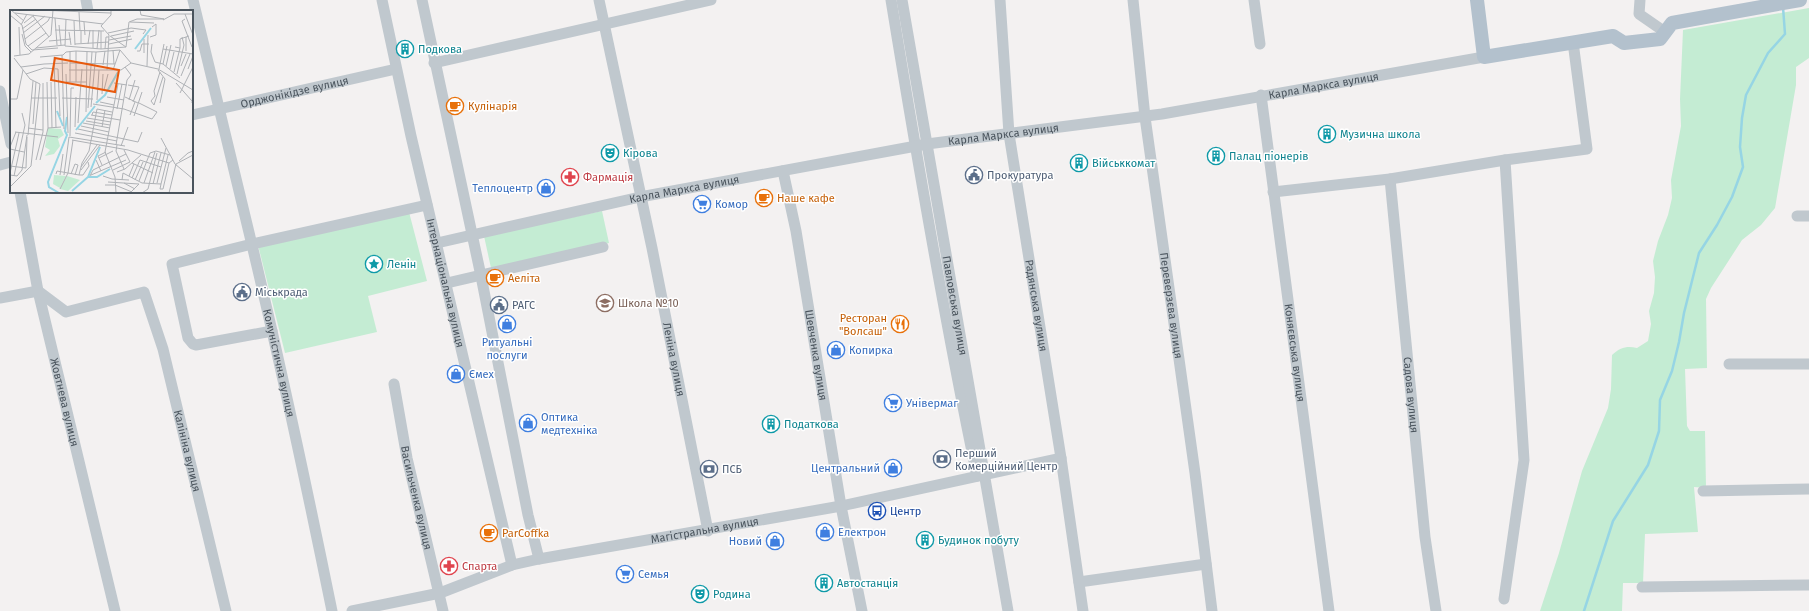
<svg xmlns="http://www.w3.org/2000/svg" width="1809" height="611" font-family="'Fira Sans',sans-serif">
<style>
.green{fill:#c4ecd3}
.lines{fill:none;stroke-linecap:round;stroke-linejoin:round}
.stream{stroke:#96d5e4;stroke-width:2.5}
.minor{stroke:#c0c8ce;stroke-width:11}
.major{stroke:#b3c1cd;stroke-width:14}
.labels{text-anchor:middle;stroke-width:3;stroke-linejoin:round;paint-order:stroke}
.culture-label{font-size:11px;fill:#0d838f;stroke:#fff;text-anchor:start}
.street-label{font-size:11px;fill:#4a545d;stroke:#fff}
.food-label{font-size:11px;fill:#c56008;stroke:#fff;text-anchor:start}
.service-label{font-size:11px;fill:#4e5e75;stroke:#fff;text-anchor:start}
.health-label{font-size:11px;fill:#be3a42;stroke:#fff;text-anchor:start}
.shop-label{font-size:11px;fill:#366cbe;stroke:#fff;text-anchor:start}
.education-label{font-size:11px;fill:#785e54;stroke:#fff;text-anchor:start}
.transit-label{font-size:11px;fill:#164399;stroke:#fff;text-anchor:start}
.inset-river{fill:none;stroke:#96d5e4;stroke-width:2}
.inset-road{fill:none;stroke:#afb2b6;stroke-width:1}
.view{fill:#e8590c;fill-opacity:0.15;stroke:#e8590c;stroke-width:2}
.inset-edge{fill:none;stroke:#4a545d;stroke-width:2}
</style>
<rect width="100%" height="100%" fill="#f3f1f1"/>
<path class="green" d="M1809,8V58L1796,67V85L1775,208L1761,225L1742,240L1711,288L1706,299L1707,368L1685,369L1687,426L1690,431H1705L1706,488L1694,487L1698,532L1645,534L1643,583H1623L1622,611H1540L1559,553L1582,471L1608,408L1611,389L1612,355C1621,347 1627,346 1637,348L1648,341L1651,324L1649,311L1654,293L1655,277L1653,261L1658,241L1668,215L1672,198L1671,180L1681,126L1680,99L1683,30Z
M602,211L609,243L491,268L484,236Z
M409,212L427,281L368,296L377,332L285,353L258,245Z"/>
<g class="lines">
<path class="stream" d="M1584,611L1613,521L1648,465L1659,431L1660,400L1672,371L1679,342L1684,313L1699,253L1717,225L1732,197L1743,167L1740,147L1742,118L1746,95L1768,53L1785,34L1783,7"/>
<g class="minor">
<path d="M86,0L88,11"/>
<path id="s1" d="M193,0C212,82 233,163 252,245C281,367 307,488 332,611"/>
<path id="s2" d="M382,0L411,136L512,565"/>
<path d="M422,0L481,276L528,515L539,559"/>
<path id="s3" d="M599,0L652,248L708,531"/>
<path d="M891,0C917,159 944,318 977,476"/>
<path id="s4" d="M902,0L1008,611"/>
<path id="s5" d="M1000,0L1009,134L1061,458L1083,611"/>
<path id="s6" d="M1133,0L1145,117L1195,473L1212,611"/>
<path d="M1254,0L1260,44"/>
<path d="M1640,0L1639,14L1665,32"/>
<path d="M434,63L711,0"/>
<path d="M0,91L11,144"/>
<path id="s7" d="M1261,95L1329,611"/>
<path id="s8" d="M192,115L396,69"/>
<path d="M0,165L11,162"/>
<path id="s9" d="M783,171L796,231L841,506L862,611"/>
<path id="s10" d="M1390,179L1425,537L1436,611"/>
<path id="s11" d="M20,192L38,291L115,611"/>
<path d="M1273,192L1390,179L1505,160L1587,149L1573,42"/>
<path d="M1797,216H1809"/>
<path id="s12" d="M437,243L640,197L927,144L1162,114L1484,57"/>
<path d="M447,283L603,247"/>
<path id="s13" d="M0,298L38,291L66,312L144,292L163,349L226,611"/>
<path d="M272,331L196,345L193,344L188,338L172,264L252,244L427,205"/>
<path d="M1729,364H1809"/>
<path id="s14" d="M394,384L407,458L443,611"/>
<path d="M1703,491L1809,489"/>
<path d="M1079,582L1206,564"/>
<path d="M1642,587L1809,585"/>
<path d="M1504,599L1524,460L1505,160"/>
<path id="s15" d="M352,611L440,593L512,565L539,559L841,506L1061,458"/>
</g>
<path class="major" d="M1477,0L1484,57L1613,36L1624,43L1660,39L1672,23L1800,0"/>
</g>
<defs>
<symbol id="building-ring" viewBox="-11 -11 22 22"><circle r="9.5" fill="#fff" stroke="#0f9aa8" stroke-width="1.5"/><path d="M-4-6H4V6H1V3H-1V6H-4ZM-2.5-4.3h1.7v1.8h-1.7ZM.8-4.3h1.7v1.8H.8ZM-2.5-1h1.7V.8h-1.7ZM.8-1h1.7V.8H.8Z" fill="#0f9aa8"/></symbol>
<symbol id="cafe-ring" viewBox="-11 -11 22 22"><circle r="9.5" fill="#fff" stroke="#e8710a" stroke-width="1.5"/><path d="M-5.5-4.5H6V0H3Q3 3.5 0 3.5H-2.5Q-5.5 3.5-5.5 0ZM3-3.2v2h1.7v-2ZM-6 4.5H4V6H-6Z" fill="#e8710a"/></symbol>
<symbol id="theatre-ring" viewBox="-11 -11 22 22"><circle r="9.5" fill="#fff" stroke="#0f9aa8" stroke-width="1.5"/><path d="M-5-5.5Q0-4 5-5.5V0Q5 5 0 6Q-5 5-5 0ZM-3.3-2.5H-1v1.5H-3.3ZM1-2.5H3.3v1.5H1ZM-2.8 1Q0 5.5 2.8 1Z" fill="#0f9aa8"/></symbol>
<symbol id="civic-ring" viewBox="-11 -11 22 22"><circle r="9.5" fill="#fff" stroke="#5c6f8a" stroke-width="1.5"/><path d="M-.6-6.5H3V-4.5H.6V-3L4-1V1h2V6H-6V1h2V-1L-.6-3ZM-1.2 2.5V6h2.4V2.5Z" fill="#5c6f8a"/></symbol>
<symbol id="pharmacy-ring" viewBox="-11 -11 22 22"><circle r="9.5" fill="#fff" stroke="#e0444e" stroke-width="1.5"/><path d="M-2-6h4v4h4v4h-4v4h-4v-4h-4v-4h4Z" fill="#e0444e"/></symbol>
<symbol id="shop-ring" viewBox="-11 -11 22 22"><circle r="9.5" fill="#fff" stroke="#3f7fe0" stroke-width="1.5"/><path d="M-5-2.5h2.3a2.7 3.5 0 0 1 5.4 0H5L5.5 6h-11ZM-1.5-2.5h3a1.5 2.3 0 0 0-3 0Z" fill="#3f7fe0"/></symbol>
<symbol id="supermarket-ring" viewBox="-11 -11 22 22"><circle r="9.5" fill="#fff" stroke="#3f7fe0" stroke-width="1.5"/><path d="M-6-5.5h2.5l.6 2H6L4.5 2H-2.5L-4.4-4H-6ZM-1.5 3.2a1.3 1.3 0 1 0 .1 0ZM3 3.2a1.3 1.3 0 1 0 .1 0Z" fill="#3f7fe0"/></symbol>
<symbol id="sight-ring" viewBox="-11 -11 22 22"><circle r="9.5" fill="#fff" stroke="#0f9aa8" stroke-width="1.5"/><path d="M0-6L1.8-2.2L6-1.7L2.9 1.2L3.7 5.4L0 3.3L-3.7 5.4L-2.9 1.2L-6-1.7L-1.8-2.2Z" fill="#0f9aa8"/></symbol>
<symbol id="school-ring" viewBox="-11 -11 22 22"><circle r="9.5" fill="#fff" stroke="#8d6e63" stroke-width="1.5"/><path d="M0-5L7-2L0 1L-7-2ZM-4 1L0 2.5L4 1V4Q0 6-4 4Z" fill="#8d6e63"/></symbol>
<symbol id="restaurant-ring" viewBox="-11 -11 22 22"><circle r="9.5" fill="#fff" stroke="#e8710a" stroke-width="1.5"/><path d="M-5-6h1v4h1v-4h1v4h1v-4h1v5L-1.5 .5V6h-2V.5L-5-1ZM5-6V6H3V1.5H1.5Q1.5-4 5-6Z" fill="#e8710a"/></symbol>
<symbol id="bank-ring" viewBox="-11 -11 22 22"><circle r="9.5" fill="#fff" stroke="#5c6f8a" stroke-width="1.5"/><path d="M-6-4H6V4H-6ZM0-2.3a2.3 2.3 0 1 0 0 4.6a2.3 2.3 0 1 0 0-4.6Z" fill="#5c6f8a"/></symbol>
<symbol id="bus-ring" viewBox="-11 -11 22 22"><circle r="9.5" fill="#fff" stroke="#1a4fb4" stroke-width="1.5"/><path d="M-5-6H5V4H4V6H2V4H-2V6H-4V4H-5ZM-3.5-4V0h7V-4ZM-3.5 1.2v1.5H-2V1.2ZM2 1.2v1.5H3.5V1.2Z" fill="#1a4fb4"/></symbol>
</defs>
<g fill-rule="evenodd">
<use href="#building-ring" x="395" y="39" width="20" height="20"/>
<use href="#cafe-ring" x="445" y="96" width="20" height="20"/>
<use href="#building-ring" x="1317" y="124" width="20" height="20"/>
<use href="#theatre-ring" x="600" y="143" width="20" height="20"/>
<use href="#building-ring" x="1206" y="146" width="20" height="20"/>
<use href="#building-ring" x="1069" y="153" width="20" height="20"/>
<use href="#civic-ring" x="964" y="165" width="20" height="20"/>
<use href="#pharmacy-ring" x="560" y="167" width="20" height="20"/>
<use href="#shop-ring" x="536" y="178" width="20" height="20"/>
<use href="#cafe-ring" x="754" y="188" width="20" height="20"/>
<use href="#supermarket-ring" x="692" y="194" width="20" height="20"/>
<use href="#sight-ring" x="364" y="254" width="20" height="20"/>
<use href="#cafe-ring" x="485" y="268" width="20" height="20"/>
<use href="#civic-ring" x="232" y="282" width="20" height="20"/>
<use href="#school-ring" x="595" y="293" width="20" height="20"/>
<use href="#civic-ring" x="489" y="295" width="20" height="20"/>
<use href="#shop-ring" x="497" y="314" width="20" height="20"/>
<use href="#restaurant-ring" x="890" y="314" width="20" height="20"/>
<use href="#shop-ring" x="826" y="340" width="20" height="20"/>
<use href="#shop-ring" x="446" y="364" width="20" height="20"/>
<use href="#supermarket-ring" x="883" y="393" width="20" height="20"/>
<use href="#shop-ring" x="518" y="413" width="20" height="20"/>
<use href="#building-ring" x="761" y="414" width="20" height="20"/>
<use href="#bank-ring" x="932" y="449" width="20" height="20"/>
<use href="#shop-ring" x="883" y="458" width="20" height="20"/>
<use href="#bank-ring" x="699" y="459" width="20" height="20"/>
<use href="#bus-ring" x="867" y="501" width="20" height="20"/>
<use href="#shop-ring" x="815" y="522" width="20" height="20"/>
<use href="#cafe-ring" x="479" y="523" width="20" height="20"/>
<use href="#building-ring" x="915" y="530" width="20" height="20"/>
<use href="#shop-ring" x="765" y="531" width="20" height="20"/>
<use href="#pharmacy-ring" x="439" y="556" width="20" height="20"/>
<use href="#supermarket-ring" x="615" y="564" width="20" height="20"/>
<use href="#building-ring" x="814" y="573" width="20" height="20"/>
<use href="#theatre-ring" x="690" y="584" width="20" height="20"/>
</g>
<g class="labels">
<g class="culture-label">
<text x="418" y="53">Подкова</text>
<text x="1340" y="138">Музична школа</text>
<text x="623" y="157">Кірова</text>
<text x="1229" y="160">Палац піонерів</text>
<text x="1092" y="167">Військкомат</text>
<text x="387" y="268">Ленін</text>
<text x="784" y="428">Податкова</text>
<text x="938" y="544">Будинок побуту</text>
<text x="837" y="587">Автостанція</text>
<text x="713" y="598">Родина</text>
</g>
<g class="street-label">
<text dy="4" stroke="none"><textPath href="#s12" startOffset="901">Карла Маркса вулиця</textPath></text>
<text dy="4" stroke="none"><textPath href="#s8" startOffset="105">Орджонікідзе вулиця</textPath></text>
<text dy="4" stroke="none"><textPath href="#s12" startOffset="577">Карла Маркса вулиця</textPath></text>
<text dy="4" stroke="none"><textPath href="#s12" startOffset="253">Карла Маркса вулиця</textPath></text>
<text dy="4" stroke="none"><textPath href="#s2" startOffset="290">Інтернаціональна вулиця</textPath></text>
<text dy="4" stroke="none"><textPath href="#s4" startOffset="310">Павловська вулиця</textPath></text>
<text dy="4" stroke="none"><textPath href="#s5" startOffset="308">Радянська вулиця</textPath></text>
<text dy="4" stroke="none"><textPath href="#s6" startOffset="308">Переверзєва вулиця</textPath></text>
<text dy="4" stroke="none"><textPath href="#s7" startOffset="260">Коняєвська вулиця</textPath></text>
<text dy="4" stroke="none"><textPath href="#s9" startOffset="187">Шевченка вулиця</textPath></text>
<text dy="4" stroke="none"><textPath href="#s3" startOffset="367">Леніна вулиця</textPath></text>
<text dy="4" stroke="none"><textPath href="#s1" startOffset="373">Комуністична вулиця</textPath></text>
<text dy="4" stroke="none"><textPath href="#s10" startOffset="217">Садова вулиця</textPath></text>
<text dy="4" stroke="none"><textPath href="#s11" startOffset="215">Жовтнева вулиця</textPath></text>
<text dy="4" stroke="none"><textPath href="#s13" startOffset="319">Калініна вулиця</textPath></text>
<text dy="4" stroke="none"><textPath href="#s14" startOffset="116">Васильченка вулиця</textPath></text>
<text dy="4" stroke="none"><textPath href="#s15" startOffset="363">Магістральна вулиця</textPath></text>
</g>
<g class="food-label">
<text x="468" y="110">Кулінарія</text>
<text x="777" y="202">Наше кафе</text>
<text x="508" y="282">Аеліта</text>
<text x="887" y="322" text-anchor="end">Ресторан<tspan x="887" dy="13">"Волсаш"</tspan></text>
<text x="502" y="537">ParCoffka</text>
</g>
<g class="service-label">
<text x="987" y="179">Прокуратура</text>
<text x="255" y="296">Міськрада</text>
<text x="512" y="309">РАГС</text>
<text x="955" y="457">Перший<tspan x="955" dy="13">Комерційний Центр</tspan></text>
<text x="722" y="473">ПСБ</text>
</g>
<g class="health-label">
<text x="583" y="181">Фармація</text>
<text x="462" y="570">Спарта</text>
</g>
<g class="shop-label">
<text x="533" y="192" text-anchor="end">Теплоцентр</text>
<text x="715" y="208">Комор</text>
<text x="507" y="346" text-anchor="middle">Ритуальні<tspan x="507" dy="13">послуги</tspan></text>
<text x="849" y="354">Копирка</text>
<text x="469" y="378">Ємех</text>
<text x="906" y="407">Універмаг</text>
<text x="541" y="421">Оптика<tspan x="541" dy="13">медтехніка</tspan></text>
<text x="880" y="472" text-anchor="end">Центральний</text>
<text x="838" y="536">Електрон</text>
<text x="762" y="545" text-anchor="end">Новий</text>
<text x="638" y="578">Семья</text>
</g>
<g class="education-label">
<text x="618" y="307">Школа №10</text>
</g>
<g class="transit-label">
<text x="890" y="515">Центр</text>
</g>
</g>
<g transform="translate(10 10)">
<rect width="183" height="183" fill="#f3f1f1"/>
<path d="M38,118L51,119L54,125L48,129L50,136L44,144L35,146L40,140L35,137ZM44,165L56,166L50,178L43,174ZM57,166L70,170L58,181L50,179Z" fill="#c4ecd3"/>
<path class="inset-river" d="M125,39L141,18M86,93L95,85L108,62M47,101L53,116M66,120L85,96M78,167H87L100,159M62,181L78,167L90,137M49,183L39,177L38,172L57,125L55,121L57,107"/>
<path class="inset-road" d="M1,0L14,11M28,0L101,3M101,0V5L91,16L99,25L97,60H111L121,53L148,59L183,80M111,0H159M130,0L131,5L154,9M69,2L70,20M5,3L93,14M175,4L183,25M0,5L12,15L16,34L22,40L48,38M23,6L39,27M45,8L47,35M56,9L55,36L91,39L116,37M175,9L172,11L182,37M153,10L164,4H183M64,11L65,35M74,12L75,25M120,12L144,13M14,13L24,5M11,15L17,4M49,15L51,35M9,17L10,45M12,19L26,9M45,20L94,21M71,20V33M59,22L61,35M13,23L35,6M98,23L121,18L136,20L133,24M12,24L15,36L21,42M100,26L116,37M101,26L124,21M140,27L146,25V14L142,17M176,27V41M15,29L38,11L40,7M99,30L121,26M39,31L61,29M65,34L99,32M78,34L80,20M99,34L122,29M142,34L141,42L145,52L153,54L170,68M18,36L36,23M116,37L119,12L127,9H154M165,37L170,38V29L179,26M26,38L55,35M83,38V20M87,39L89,20M91,39V21M95,39L96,27H99M153,39L183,44M103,40L104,54M60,41V72M66,41V72M127,41H130L132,34H139M134,43V29M52,45L54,119M4,46L19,44L41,25L43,0M30,47L53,45L56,42L66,41L86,42L110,40L121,53M44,47L46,118M60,53L105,54M34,54L58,53M153,54L157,36M93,55L95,41M137,56L138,25M156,56L161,35M171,56L176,44M11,57L34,54M149,59L154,34M160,59L164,42M178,59L183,46M59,60H97M103,60L110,40M148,60L155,69L150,93M164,62L170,38M16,64L34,58L48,59L50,106M56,64L58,123M167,64L174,35L172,27M171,66L180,44M41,72L42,118M56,72H77M104,73L117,75M166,73L182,91M118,75L129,77L123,92M94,80L98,64M170,83L183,57M92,84L93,64M97,87L114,90M115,87L128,93M21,88H47M52,88L83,89M0,89H7L13,60M87,90L89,60M119,90L125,70M90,92L104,95M129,93L147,102M182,93L183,80M83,94L114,99L142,109L147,102M144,95L141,91L145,86L144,81L150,62M144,95L153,67M81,97L86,42M78,98L82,42M107,99L112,74M76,102L77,41M81,105L110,110M82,105L83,102L102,105M120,105L125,92M124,106L132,82M77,108L101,112M76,111L100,115M68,113L72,59M73,113L100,118M23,114L26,72M71,116L99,122M65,117L66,87M92,117L95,100M18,118L33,120M38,118L51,117M68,119L128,132L132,122M5,122L48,127M65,123L107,131M18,125L23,71M60,126L61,78H64M151,128L165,154L183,169M62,130L118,140L159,153M106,135L117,70L121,65L115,57M107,135L106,141L114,159M111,136L118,117M0,137L6,122M0,139L14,142M114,140L120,152M89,148L103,141M26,150L33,122V73M30,150L38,118L37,72M86,150L91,161M169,151L178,143L183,141M122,153L143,163M92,155L88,146L96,142M0,156L16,158L17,127M71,157L87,135M71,160L90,135M103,160L120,152M107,162L115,159L131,145M0,163L9,123M46,164L47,161L69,165L72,153L79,141L87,99L102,102M61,164L65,154L68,155L65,165M0,165L7,166L12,160L17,125M50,165L53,144M54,165L59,127L115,136M69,165H73L79,156L78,152M81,165L116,150M4,166L15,115L12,103M80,166L83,160L116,144M93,166L102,169L119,170M119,166L124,154M122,168L130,150L151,157M112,170L113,163L132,173L151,174L150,179M125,170L133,152M129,171L140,143L146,141L160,145M98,172L129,174M114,173L125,179M134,173L145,142M147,173L156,138M143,174L151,143M151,174L158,145M95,175H105L122,182M0,177L21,156L30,74L20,69L4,48M50,179L58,163L63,130M150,179H153L159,153L163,150M106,183L105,167L95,142L108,74M120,183L129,174M132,183L138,179L147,143M159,183L166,154L183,145"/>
<path class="view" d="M45,48L109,60L105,82L41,70Z"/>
<rect width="183" height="183" class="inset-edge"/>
</g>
</svg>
